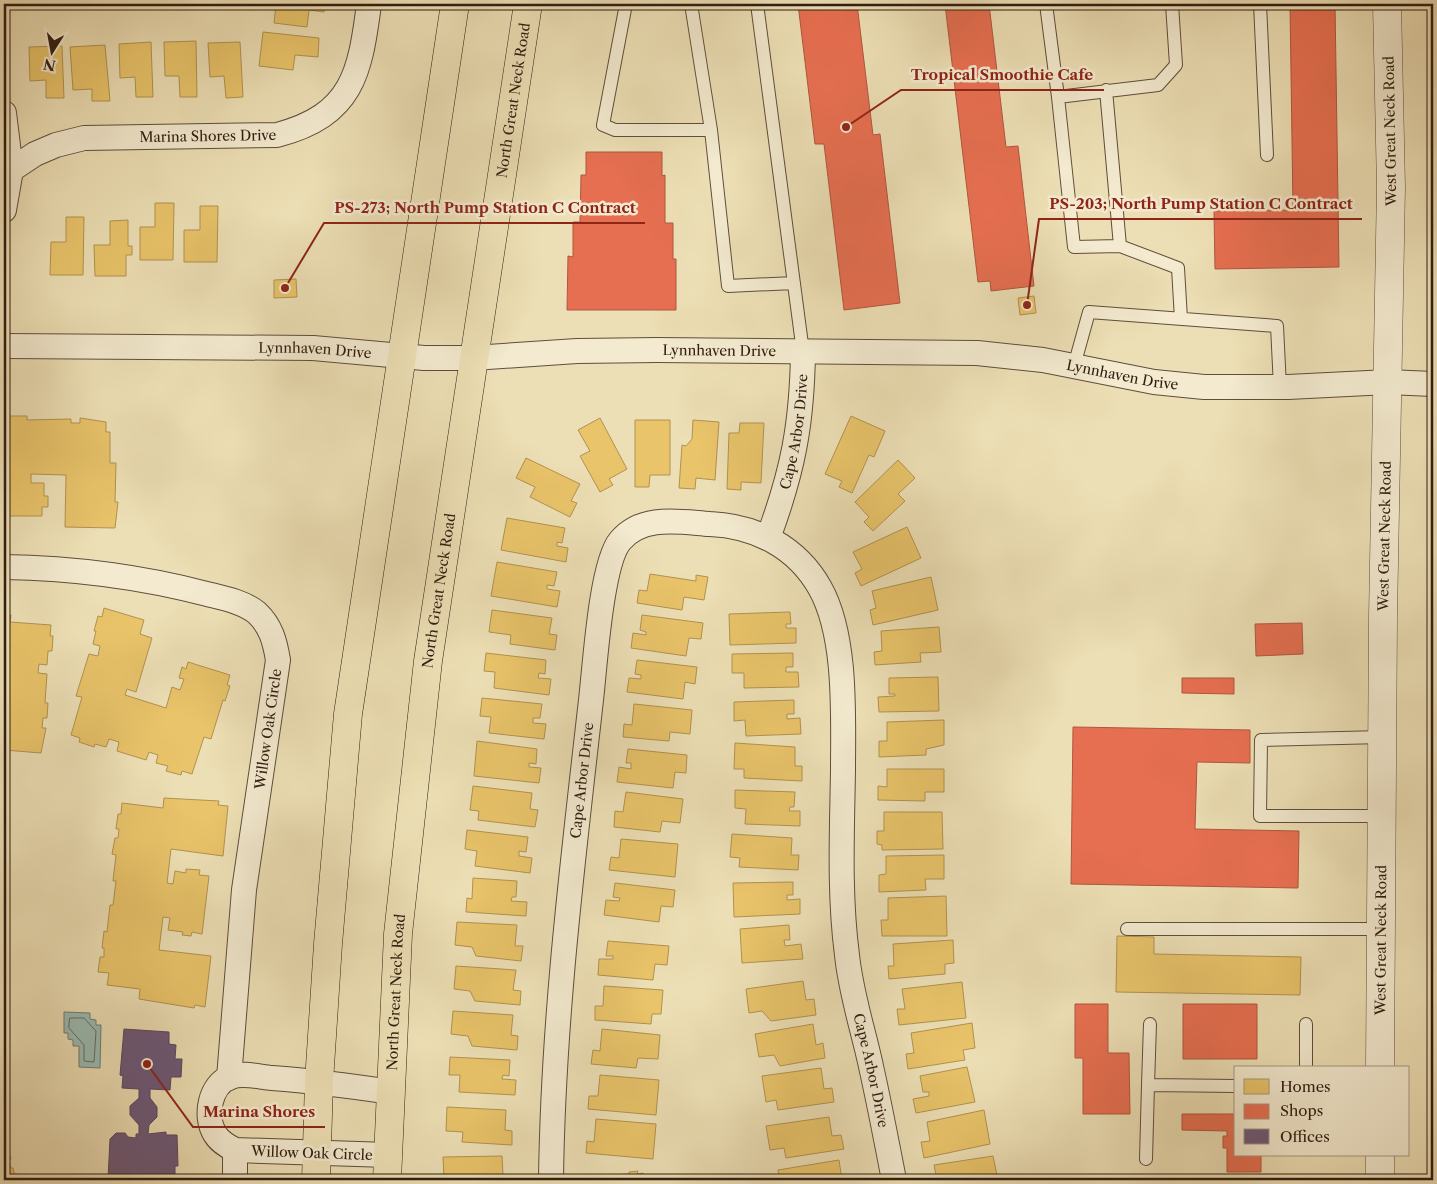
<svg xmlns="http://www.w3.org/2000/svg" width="1437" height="1184" font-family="'Libre Caslon Text',serif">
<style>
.water{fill:#9abcb4;stroke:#6f7c73}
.homes{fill:#e9c46a;stroke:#b19250}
.shops{fill:#e76f51;stroke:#b0563e}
.offices{fill:#6d597a;stroke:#5a475b}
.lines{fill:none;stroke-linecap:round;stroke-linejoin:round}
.shore{stroke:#646c63;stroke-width:1}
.service-casing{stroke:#5e4e3b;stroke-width:14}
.minor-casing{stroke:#5e4e3b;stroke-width:26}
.tertiary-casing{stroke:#5e4e3b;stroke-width:29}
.primary-casing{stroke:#2f1d12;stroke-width:29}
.service{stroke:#f3eacf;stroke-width:12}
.minor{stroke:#f3eacf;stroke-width:24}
.tertiary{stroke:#f3eacf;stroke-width:28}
.primary{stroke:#eddfb5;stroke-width:28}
.labels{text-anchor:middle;stroke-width:5;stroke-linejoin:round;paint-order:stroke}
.street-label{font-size:14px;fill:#2f1d12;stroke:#f3eacf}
.leader{fill:none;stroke:#8f2418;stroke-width:2}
.callout-dot{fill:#8f2418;stroke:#f3eacf;stroke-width:2}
.callout-label{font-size:15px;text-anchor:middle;font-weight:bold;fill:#8f2418;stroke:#f3eacf;stroke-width:5;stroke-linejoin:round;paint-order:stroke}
</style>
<rect width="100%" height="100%" fill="#eddfb5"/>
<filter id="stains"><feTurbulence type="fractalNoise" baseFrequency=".004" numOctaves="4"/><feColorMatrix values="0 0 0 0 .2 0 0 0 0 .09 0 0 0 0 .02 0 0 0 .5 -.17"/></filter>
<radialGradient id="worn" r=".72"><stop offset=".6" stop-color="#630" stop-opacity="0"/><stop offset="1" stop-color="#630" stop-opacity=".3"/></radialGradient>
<path class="water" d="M64,1012L90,1013V1019L96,1020V1025H101L100,1068L79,1067V1046H73V1040L68,1039V1033H64Z"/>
<path class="homes" d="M276,4H325L324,12L309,10L307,27L274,23Z
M263,32L319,38L318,57L295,55L293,70L259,66Z
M196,41L197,97H180L179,76H165L164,42Z
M151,42L153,97H136L135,77L120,78L119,44Z
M240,42L243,97L226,98L224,76L210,77L208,43Z
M105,45L110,101H92V89L73,90L70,47Z
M62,46L64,98H46V80L30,81L29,47Z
M155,203H174L173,260H140V227H155Z
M200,206H218L217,262H184V230H200Z
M66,217H84L83,275H50L51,242H66Z
M128,220V246H132V255H126V276H95L94,245H110V221Z
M296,279L297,297L274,298V280Z
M1034,296L1036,313L1020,315L1018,298Z
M4,416H27V420L71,419V423H80V418L106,422V432H110V463H116L115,502H118L115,528L65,527L66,475L31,474V483H44V496H48V507H42V516H4Z
M851,416L885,431L874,457L869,455L852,493L839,487L842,481L825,474Z
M600,418L627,469L609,479L613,485L600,492L580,456L590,451L578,430Z
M635,420H670V475H650L649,487H635Z
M693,420L719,422L715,480L696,478L695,489L679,488L682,445L686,446L692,439Z
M740,423H764L761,483L741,482V490L727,489L729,433H739Z
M526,458L580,484L571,501L577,503L570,517L530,497L535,487L516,478Z
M898,460L915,478L898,494L905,501L873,531L864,522L869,517L855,502Z
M507,518L565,528L562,543L557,542V546L568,548L566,562L501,550Z
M907,527L921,558L861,586L855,573L862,569L853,552Z
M497,562L557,572L554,586L547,585V589L560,591L557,607L491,596Z
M650,574L696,581V575L708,577L704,600L684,597L682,610L637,603L639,590L647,591Z
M931,577L938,610L873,625L870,610L876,608L872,591Z
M104,608L144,620L140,634L152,638L136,692L127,689L125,695L166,708L172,687L180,690L184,679L179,678L182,667L186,669L188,662L230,675L227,685L230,686L225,701L223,700L211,739L204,737L192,774L182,771L181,775L166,771L168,766L156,763L158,755L149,752L146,760L117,751L119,742L109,739L106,747L95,744L94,747L79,742L80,738L71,735L82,697L76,696L89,654L98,656L100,646L93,644L96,631H94L98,616L102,617Z
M492,610L552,618L549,634L557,635L555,650L510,644L511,635L489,632Z
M790,612L791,624H786V628H796V643L730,645L729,614Z
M4,614L11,615L10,622L51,625L50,636H53L52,651H48L47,665L39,664L38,673L47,674L45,703H48L47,718H43L42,728H46L41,753L4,750Z
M642,615L703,623L701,639L689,638L686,656L631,648L633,633L646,635V632L640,630Z
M939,627L941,652L920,653L921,662L875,665L874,652L882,651L881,631Z
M486,653L546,660L545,674L539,673L538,678L551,679L549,695L494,688L495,672L484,671Z
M793,653V667H786V672H798L799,687L744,688V673H732V654Z
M637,660L697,667L695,684L685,682L683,699L627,692L629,678L641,679V675L635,674Z
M938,677L939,711L879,712L878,697L895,696V694H889V678Z
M482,698L542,704L540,718H533V723L546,724L544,739L489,733L491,717L480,716Z
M794,700V714H787V719L800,718L801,734L746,736L745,720L734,721V702Z
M634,704L692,710L690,734L670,732L669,741L623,737L624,724L632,725Z
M944,720V745L926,749V755L879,757V741H887V722Z
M477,741L537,749L536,764L529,763V767L541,768L539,783L474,776Z
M735,743L795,747V766H802V781L744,778V769H734Z
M628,749L687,755L686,773L675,772L673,788L617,782L619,767L631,769V763H626Z
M887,769H944V792H925V801L878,800V786L887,787Z
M473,786L532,793L530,809L538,810L535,827L478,820L479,811L470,810Z
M735,790L795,792L794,807H790L789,811H800V826L745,824L746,809L735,808Z
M626,792L683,799L680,823L662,821L660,832L614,827L615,811L623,812Z
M164,798L219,801L218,805L228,806L223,856L171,849L167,883L173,884L175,871L186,873V869L200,870L199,875L209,876L202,934L192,932L191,936L182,935L183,932L168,930L170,918L163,917L159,950L211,956L205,1007L195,1005L194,1008L139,999L140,989L107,985L109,973L98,972L100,957H104V948H102L104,931L107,932L110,905H113L116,881H113L116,855L112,854L115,838H118L119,829H116L118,814H121L122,803L163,808Z
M884,812H942L943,849L882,850V845L877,844V831H884Z
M467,830L528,837L526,852L519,851V856L532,858L530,873L475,866L477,851L465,849Z
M732,834L792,838L791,855H799L798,870L739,867L740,858L730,857Z
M621,839L678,844L675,877L609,870L611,857L619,858Z
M944,855V879H925L926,890L879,892V875L886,874V856Z
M473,878L517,881L516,897H512L511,901L527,902L526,916L466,912L467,898L472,899Z
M793,882V895H787V900L800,899V914L734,917L733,883Z
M615,883L675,890L673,907L661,906L659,922L604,915L606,900L619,901L620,898L613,897Z
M946,896L947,936H882L881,920H888V898Z
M457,922L517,925L515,946H523L521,961L476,956L472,947L455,945Z
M789,925L790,940H784L785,946L801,944L803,959L742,963L740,929Z
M1117,936L1154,937V954L1301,957L1300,995L1116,992Z
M953,940L954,963L945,964V974L889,979L888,966H894L893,944Z
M608,941L669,946L667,965L655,964L653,980L598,975L599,959H613V956H606Z
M456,966L516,970L513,990L521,991L520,1005L475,1001L470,991L454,989Z
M803,981L806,1000L814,999L816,1015L771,1021L762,1011L749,1013L746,989Z
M962,982L966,1018L899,1025L897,1009H905L902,989Z
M604,986L663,990L661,1014H652L651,1024L595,1020V1006H603Z
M453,1011L513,1015L511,1035L518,1036L517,1050L472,1046L468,1036L451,1034Z
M972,1023L975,1048L963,1050L965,1060L908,1069L906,1054L914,1053L911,1033Z
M813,1024L816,1045L823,1043L825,1058L780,1066L774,1055L759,1057L755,1034Z
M602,1029L660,1035L658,1059L638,1058L636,1068L591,1064L593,1050L600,1051Z
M450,1057L510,1060L509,1076L503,1075L502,1079L516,1080L515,1095L459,1092L460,1075H449Z
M967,1067L975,1102L916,1113L913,1099L929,1096V1092H923L920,1076Z
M821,1068L824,1089L832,1088L834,1102L778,1110L776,1100L766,1102L762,1076Z
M600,1075L659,1080L656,1115L588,1109L589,1096H598Z
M447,1107L506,1110L505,1130L512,1131V1145L462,1142L463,1132L446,1131Z
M984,1110L990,1144L924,1158L921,1142L930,1141L927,1122Z
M829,1117L832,1136L841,1135L844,1149L786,1158L784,1148L770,1150L766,1126Z
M596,1119L656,1124L653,1159L586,1153L587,1141L594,1142Z
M6,1143L11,1159H8L11,1168H13L16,1180H4V1144Z
M502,1156L503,1175H511V1180H444L443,1157Z
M993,1156L998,1180H937L934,1165Z
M839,1160L842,1180H850H779L778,1170Z
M638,1171L637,1174L643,1173V1180H590V1176L629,1174V1172Z"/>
<path class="shops" d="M798,4H857L873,135L880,134L900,303L844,310L824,144H815Z
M945,4H989L1006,147L1018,146L1034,286L991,291L990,281L978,282Z
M1290,4H1335L1339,267L1215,269L1214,211L1293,210Z
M586,152H662V176L665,175V223H673V259H676V310H567L568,256L573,257V222H580L581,175H586Z
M1302,623L1303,654L1256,656L1255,624Z
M1182,678H1234V694L1182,693Z
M1073,727L1250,730V763L1197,762L1195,829L1299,831L1298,888L1071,884Z
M1075,1004H1108V1053H1129L1130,1114H1083V1058H1075Z
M1183,1004H1257V1059H1183Z
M1182,1114H1236V1155H1261V1172H1227V1148H1223V1136H1227V1131L1182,1130Z"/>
<path class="offices" d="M124,1029L169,1032V1044L176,1045L175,1059H182L181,1077H171L170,1090L150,1089V1098L157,1107V1117L149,1125L148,1134L166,1132V1135H177L178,1166H175V1180L108,1179L110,1139L116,1133H125L128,1137L136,1138V1134H139V1125L130,1115V1106L139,1098V1089L122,1088L123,1076L120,1075Z"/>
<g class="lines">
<path class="shore" d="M70,1018H84L96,1031L94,1062L84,1061V1045L69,1028Z"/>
<defs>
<path id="service" d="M626,4L603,125L615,130H711L728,286L794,283
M691,4L711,130
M757,4L803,352
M1046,4L1058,97
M1172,4L1176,65L1158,85L1058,97L1074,247L1120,246L1178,268L1181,319
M1260,4L1267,155
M1106,90L1120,246
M1074,366L1089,312L1277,326L1280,387
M1381,816H1260L1261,740L1382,737
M1127,929H1381
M1150,1024L1148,1085L1236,1086
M1306,1068V1024
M1146,1159L1148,1085"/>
<g id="minor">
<path d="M4,113L11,170L4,173"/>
<path id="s1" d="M4,210L11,170L35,154L56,145L84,138L277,135C353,115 360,73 369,4"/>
<path id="s2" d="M4,346L313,348L424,358H473L577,351L657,350L977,353L1043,360L1154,382L1204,387H1288L1388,382L1433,384"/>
<path id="s3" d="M768,538C793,471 802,424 803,352"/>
<path d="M4,567C72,568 142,577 207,594C223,598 244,602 257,613C271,626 275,642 278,660L244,890L229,1078"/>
<path d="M388,1155L235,1150C227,1146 220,1142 215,1134C204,1116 210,1085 230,1077C243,1072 259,1077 272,1078C312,1081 351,1086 391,1092"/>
<path d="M235,1180V1150"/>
<path id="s4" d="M551,1180C553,1019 573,860 591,700C595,666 601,564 620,541C642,514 680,522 710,524C756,526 797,547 820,588C847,636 843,716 843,770C842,832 839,894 847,955C851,995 864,1032 872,1071C880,1107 887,1144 894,1180"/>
</g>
<g id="tertiary">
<path id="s5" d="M1380,1068L1383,617L1391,187L1387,4"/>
<path d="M1380,1155V1180"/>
</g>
<g id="primary">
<path d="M316,1180L319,1082L328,944L348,714L455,4"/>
<path id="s6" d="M387,1180L398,934L428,661L528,4"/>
</g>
</defs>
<use href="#service" class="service-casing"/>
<use href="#minor" class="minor-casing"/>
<use href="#tertiary" class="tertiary-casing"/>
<use href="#primary" class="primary-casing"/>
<use href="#service" class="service"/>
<use href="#minor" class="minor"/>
<use href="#tertiary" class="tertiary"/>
<use href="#primary" class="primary"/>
</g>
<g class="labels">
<g class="street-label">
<text dy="5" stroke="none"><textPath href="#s6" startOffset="1088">North Great Neck Road</textPath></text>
<text transform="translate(1390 131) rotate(-91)" y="5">West Great Neck Road</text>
<text dy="5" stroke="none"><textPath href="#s1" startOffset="245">Marina Shores Drive</textPath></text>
<text dy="5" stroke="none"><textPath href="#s2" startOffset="311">Lynnhaven Drive</textPath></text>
<text dy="5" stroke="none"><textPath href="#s2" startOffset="716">Lynnhaven Drive</textPath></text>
<text dy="5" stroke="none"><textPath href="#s2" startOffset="1121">Lynnhaven Drive</textPath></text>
<text dy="5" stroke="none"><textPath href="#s3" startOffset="110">Cape Arbor Drive</textPath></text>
<text dy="5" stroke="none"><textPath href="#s5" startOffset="532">West Great Neck Road</textPath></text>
<text dy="5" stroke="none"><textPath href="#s6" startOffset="592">North Great Neck Road</textPath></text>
<text transform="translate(268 729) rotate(-82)" y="5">Willow Oak Circle</text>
<text dy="5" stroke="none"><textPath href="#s4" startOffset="401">Cape Arbor Drive</textPath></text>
<text dy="5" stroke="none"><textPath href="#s5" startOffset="128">West Great Neck Road</textPath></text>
<text dy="5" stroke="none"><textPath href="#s6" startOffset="188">North Great Neck Road</textPath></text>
<text dy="5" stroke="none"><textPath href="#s4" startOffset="1362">Cape Arbor Drive</textPath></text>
<text transform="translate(312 1153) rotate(2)" y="5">Willow Oak Circle</text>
</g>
</g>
<path class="leader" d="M846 127L901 90H1104M1027 305L1039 219H1362M285 288L324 223H645M147 1064L193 1127H325"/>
<g class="callout-dot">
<circle cx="846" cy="127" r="5"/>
<circle cx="1027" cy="305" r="5"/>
<circle cx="285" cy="288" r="5"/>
<circle cx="147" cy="1064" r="5"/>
</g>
<g class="callout-label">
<text x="1002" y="80">Tropical Smoothie Cafe</text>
<text x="1201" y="209">PS-203; North Pump Station C Contract</text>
<text x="485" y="213">PS-273; North Pump Station C Contract</text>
<text x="259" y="1117">Marina Shores</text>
</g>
<rect width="1437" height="1184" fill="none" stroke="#eddfb5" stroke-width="20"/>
<rect x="5" y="5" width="1427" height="1174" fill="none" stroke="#2f1d12" stroke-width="2.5"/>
<rect x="10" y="10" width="1417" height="1164" fill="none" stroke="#2f1d12"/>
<rect x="1234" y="1066" width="175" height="90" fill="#f3eacf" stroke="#a59883"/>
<rect x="1244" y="1079" width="25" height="15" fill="#e9c46a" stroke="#a59883"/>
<text x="1280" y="1092" font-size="15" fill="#2f1d12">Homes</text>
<rect x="1244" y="1104" width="25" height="15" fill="#e76f51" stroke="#a59883"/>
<text x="1280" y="1116" font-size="15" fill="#2f1d12">Shops</text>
<rect x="1244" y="1129" width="25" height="15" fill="#6d597a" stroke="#a59883"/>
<text x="1280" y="1142" font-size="15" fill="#2f1d12">Offices</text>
<g transform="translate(52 52) rotate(191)" stroke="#f3eacf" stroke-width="4" paint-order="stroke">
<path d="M0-4L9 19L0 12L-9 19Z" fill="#2f1d12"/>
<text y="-8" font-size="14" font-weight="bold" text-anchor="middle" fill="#2f1d12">N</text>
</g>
<rect width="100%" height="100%" filter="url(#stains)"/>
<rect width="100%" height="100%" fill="url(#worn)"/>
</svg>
